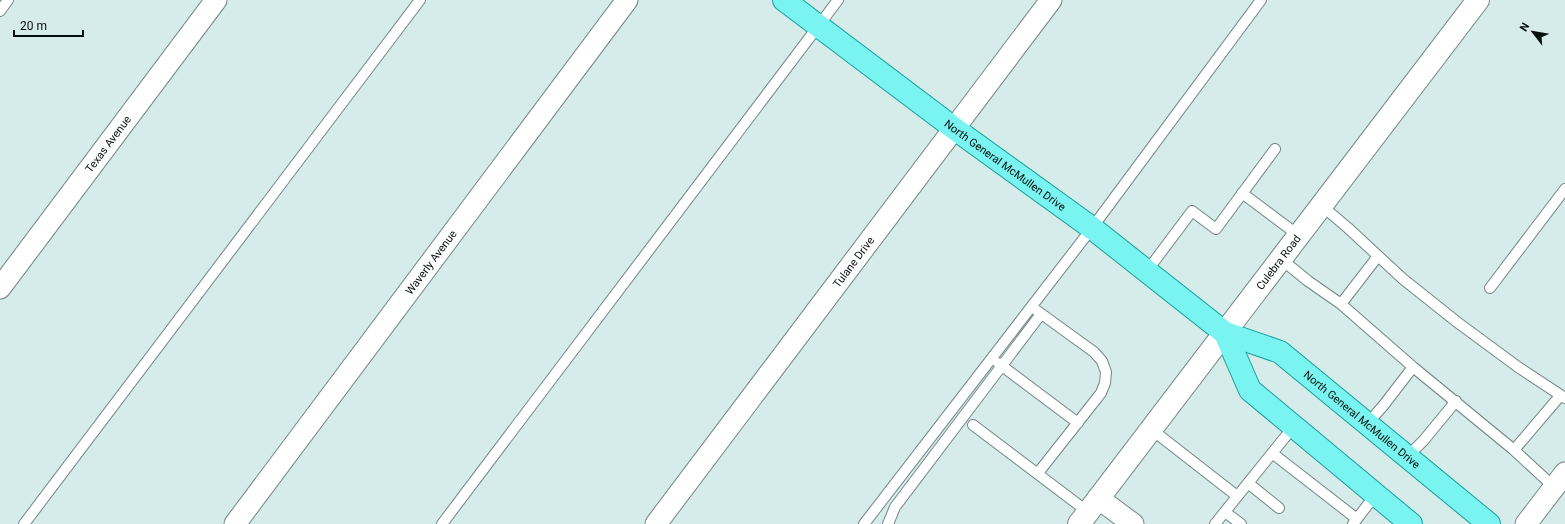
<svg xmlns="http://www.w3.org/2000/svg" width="1565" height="524" font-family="Roboto,sans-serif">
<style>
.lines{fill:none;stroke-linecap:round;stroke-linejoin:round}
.lane-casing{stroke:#718785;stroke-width:12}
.street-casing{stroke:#718785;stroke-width:23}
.secondary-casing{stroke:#718785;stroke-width:24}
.primary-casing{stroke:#179f9a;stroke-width:24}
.lane{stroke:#fff;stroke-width:10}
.street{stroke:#fff;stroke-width:21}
.secondary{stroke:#fff;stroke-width:22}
.primary{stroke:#79f4f0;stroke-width:22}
.labels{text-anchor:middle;stroke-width:3.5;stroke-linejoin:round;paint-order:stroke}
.street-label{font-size:11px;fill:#060d0d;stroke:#d5ecea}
</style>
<rect width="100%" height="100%" fill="#d5ecea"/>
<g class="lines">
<defs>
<path id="lane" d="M0,11L8,0
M1242,193L1298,235
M1321,205L1348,228L1403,279L1457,322L1518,367L1565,398
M1281,259L1308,281L1341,304L1413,367L1514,450L1554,487
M1147,271L1192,211L1216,229L1275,149
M1490,288L1565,189
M1341,304L1378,256
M1036,310L1094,352L1102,361L1106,372L1105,383L1101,393L1038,473
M998,363L1078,423
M1367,424L1383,406L1413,367
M973,425L1088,512
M1151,429L1237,496
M1514,450L1560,396
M1272,453L1357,519
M1407,457L1424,440L1456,401
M1248,483L1279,508
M1225,512L1241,524
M24,524L420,0
M442,524L838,0
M864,524L1092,228L1261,0
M888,524L895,507L1041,314
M1215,524L1294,426
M1353,524L1376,494"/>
<g id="street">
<path id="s1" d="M0,288L216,0"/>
<path d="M1098,498L1133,524"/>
<path id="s2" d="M235,524L627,0"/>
<path id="s3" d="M656,524L1051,0"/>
<path d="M1526,524L1565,473"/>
</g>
<g id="secondary">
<path id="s4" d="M1079,524L1478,0"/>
</g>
<g id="primary">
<path id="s5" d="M784,0L955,129L1092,228L1225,333L1280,352L1489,524"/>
<path d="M1225,333L1250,390L1411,524"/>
</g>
</defs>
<use href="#lane" class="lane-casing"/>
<use href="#street" class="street-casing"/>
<use href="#secondary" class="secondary-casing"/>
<use href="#primary" class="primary-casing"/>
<use href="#lane" class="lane"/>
<use href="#street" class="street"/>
<use href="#secondary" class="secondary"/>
<use href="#primary" class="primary"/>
</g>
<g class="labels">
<g class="street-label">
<text dy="4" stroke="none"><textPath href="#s1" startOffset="180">Texas Avenue</textPath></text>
<text dy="4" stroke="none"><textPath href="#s5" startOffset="276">North General McMullen Drive</textPath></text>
<text dy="4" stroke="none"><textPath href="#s2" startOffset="327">Waverly Avenue</textPath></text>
<text dy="4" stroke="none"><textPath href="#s3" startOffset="328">Tulane Drive</textPath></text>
<text dy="4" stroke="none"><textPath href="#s4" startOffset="329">Culebra Road</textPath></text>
<text dy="4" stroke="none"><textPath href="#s5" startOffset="717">North General McMullen Drive</textPath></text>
</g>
</g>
<g transform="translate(1533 32) rotate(301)" stroke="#d5ecea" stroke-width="3" paint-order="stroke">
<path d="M0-3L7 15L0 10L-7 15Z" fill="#060d0d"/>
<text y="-6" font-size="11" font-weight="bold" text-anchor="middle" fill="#060d0d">N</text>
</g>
<path d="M14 30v6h69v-6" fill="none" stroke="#060d0d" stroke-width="2"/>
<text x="20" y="30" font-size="12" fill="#060d0d" stroke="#d5ecea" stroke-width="3" paint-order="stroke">20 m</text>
</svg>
